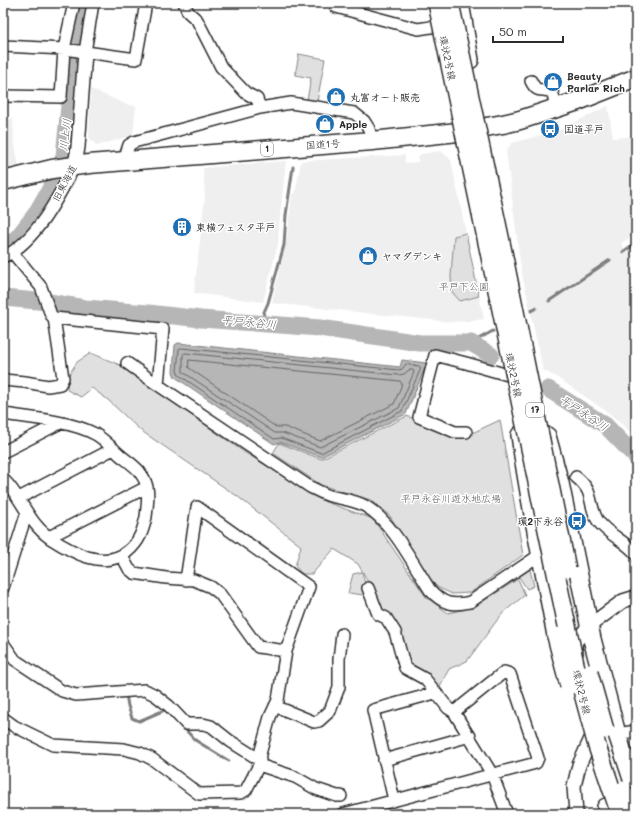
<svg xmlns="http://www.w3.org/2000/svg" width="639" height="817" font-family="Mali,'Klee One',sans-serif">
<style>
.built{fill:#efefef}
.green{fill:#e0e0e0;stroke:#868686}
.water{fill:#b6b6b6;stroke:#7e7e7e}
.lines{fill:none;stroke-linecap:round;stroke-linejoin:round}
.shore{stroke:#636363;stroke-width:1}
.stream{stroke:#7e7e7e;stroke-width:3}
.river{stroke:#b6b6b6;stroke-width:17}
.minor-casing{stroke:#2b2b2b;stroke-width:14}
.tertiary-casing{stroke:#2b2b2b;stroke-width:16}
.primary-casing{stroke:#2b2b2b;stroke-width:20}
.trunk-casing{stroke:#2b2b2b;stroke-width:21}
.minor{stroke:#fff;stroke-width:11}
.tertiary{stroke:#fff;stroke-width:13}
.primary{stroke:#fff;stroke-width:17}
.trunk{stroke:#fff;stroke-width:18}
.primary-bridge-casing{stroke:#2b2b2b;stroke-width:20;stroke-linecap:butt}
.primary-bridge{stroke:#fff;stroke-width:17}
.labels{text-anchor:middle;stroke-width:3;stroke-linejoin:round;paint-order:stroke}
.shield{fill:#fff;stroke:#6b6b6b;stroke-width:1}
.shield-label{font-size:9px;font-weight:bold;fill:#2b2b2b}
.street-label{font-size:10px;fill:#2b2b2b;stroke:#fff}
.poi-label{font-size:10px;font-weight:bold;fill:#2b2b2b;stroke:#fff;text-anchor:start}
.park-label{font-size:10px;fill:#585858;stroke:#fff}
.water-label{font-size:11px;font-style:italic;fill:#5c5c5c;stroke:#fff}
</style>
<rect width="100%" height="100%" fill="#fff"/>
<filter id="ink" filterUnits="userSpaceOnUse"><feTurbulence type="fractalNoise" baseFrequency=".025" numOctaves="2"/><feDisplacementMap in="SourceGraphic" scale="8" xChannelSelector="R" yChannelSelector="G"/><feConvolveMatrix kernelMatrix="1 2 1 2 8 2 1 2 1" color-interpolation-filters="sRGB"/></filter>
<g filter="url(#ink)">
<path class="built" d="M91,89L128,105L136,106L133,135L97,146L89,137Z
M608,106L613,138L636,136V234L621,243L627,253L636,247V437L609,413L555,376L543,370L521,269L506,151L512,143L557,131Z
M13,118L14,140L19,167L3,172V121Z
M441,151L451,160L466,233L454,236L460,301L479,296L484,319L470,321L451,322L272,303L288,232L292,194H295L301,161L405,155V163L418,162V157L421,154Z
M286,161L279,226L278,244L263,302L194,293L205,196L203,168Z"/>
<path class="green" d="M299,54L325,59L317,102L307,100L311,78L295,75Z
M466,233L479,296L460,301L452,292L451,276L454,236Z
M91,353L120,365L244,452L326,502L373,519L426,597L448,613L474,607L518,579L525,595L504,612L495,623L467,661L449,669L440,686L412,665L396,628L380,611L365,576L358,564L334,549L312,574H302L295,566L301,546L237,496L140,430L108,400L92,388L81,397L67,390L68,376L77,362Z
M407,416L455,436L470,434L500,420L523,555L470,593L452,594L437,587L426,574L390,516L371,500L321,485L273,453L279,443L321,459Z
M529,566L534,586L527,589L517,574Z
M362,572L366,587L365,594L364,595L348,593L353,574Z"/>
<path class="water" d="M178,343L400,367L402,360L427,363L406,414L321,457L280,442L274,444L175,377L173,372L175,345Z"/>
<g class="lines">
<path class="shore" d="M181,348L399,370L402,369L406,364L419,366L421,368L402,411L321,453L281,438L274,439L179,375L177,371L179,349Z
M185,353L398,375L404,374L409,370H413L414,372L399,408L320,447L283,433H275L183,372V355Z
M189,360L400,381L402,384L394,404L320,441L285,427H276L189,368Z"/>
<path class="stream" d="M623,252L636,244
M549,301L610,260
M531,311L536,308
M262,323L264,312L268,303L284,245L286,215L293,167
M471,343L493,331
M124,694H126L128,706L132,718L139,721L167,709
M183,727L195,740L229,761"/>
<path class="river" d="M3,247L17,238L35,215L54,182L61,166L64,156L75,46L82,3
M3,298L49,302L85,308L148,313L201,319L320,328L420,343H471L491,355
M548,389L605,425L636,457"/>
<defs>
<path id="minor" d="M184,3L188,12L197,20L221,67L246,93L257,99L260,108
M337,3L336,7L418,29L437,26
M3,46L64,49L136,59L146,3
M85,52L93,3
M531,81C538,95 541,87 552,92L557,108
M3,96L61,97L64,49L74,3
M124,160L129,145L134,142L260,108L291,103L354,113L364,121L369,129L372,141
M3,257C36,242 59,196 75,165
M54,318L163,329L158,385
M127,363L158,385L310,487C317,490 323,494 330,496C342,499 354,500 365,506C392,521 413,564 430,590C443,604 452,606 470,602L541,554
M3,380L25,382L48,386L60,384L63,378L54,318L51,315L41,287L12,252
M3,414C31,418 70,421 95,434C104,439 112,448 120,455C126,460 134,465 139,471C141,474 144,478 145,481C150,492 147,506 146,517C143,531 139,542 128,551C104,571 72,552 50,538C28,523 22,497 3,479
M466,432H455L419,417L435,355L466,363L508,375
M3,452L60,423
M576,477C581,481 585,485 588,491C592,501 592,512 598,521C608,535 626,541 636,554
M19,498L113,449
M49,537L147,487
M122,556L129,569L134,573L166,578L194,580L211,587L220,594L258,647L286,651
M3,588L27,512
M368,588L378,614L386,618L395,632L405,668L425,679L448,708L454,712L492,774L507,814
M3,643L15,660L62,691L76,695L145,690L155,695L169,706L186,724H203L211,726L230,741L260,760
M275,706L314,722L319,721L330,711L339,687V659L342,634
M3,718L14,726L53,745L124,749L140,753L152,759L199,794L241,793L246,790L259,765L260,754L270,717L278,700L286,651L309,587L197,507L186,580
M617,734L636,731
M384,760L470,736
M259,765L295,777L316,789L337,796H341
M394,800L373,710L435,693
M343,814L536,763L538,758L510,674L504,672L454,712"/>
<path id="tertiary" d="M75,165L78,147L85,52
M576,653L575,647L576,641L589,626L623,601L636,597
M576,814L574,786L579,765L595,730"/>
<path id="primary" d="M460,3L470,60
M520,435C529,503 544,569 556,636
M547,436L560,483L592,639L617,734L636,791
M606,807L608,814"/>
<path id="trunk" d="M3,181L52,169L89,164L372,141L458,132L503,124L520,120L578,101L636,78"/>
</defs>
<use href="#minor" class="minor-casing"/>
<use href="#tertiary" class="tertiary-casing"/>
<use href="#primary" class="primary-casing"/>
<use href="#trunk" class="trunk-casing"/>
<use href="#minor" class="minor"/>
<use href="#tertiary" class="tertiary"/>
<use href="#primary" class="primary"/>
<use href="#trunk" class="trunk"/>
<defs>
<path id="primary-bridge" d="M437,3L575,664L597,746L620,814
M450,3L500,237L567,569
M556,636L569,686
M589,673L605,730
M623,790L633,814"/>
</defs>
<use href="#primary-bridge" class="primary-bridge-casing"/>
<use href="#primary-bridge" class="primary-bridge"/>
</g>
</g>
<defs>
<symbol id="shop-disc" viewBox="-11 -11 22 22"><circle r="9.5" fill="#1f6fb2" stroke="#fff"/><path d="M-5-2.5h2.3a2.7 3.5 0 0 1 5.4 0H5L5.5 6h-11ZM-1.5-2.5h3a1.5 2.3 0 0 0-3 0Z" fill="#fff"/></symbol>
<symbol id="bus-disc" viewBox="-11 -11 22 22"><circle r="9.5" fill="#1f6fb2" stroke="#fff"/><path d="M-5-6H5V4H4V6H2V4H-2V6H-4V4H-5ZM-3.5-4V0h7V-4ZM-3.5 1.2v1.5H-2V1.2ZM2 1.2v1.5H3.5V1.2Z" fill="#fff"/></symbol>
<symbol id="building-disc" viewBox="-11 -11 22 22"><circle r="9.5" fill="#1f6fb2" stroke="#fff"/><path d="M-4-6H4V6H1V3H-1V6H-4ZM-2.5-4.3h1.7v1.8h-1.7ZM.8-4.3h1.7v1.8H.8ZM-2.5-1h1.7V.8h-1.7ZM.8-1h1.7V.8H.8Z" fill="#fff"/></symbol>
</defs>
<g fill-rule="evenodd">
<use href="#shop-disc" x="542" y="71" width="22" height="22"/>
<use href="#shop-disc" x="325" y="86" width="22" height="22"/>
<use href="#shop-disc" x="314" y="113" width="22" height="22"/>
<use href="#bus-disc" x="539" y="118" width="22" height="22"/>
<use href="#building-disc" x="171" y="216" width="22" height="22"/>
<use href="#shop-disc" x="357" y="245" width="22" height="22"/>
<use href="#bus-disc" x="566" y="510" width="22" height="22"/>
</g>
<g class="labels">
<g class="shield">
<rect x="261" y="142" width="12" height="14" rx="3"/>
<rect x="526" y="403" width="18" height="14" rx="3"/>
</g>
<g class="shield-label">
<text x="267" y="152">1</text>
<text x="535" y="413">17</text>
</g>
<g class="street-label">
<text transform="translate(448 58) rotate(78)" y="4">環状2号線</text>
<text transform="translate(323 144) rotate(-4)" y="4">国道1号</text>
<text transform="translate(64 183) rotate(-62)" y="4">旧東海道</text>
<text transform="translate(514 375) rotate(78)" y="4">環状2号線</text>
<text transform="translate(582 692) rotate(76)" y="4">環状2号線</text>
</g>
<g class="poi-label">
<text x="567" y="80">Beauty<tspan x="567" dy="12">Parlar Rich</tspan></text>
<text x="350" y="101">丸富オート販売</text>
<text x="339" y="128">Apple</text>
<text x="564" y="133">国道平戸</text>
<text x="196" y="231">東横フェスタ平戸</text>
<text x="382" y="260">ヤマダデンキ</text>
<text x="563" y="525" text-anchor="end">環2下永谷</text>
</g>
<g class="park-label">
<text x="464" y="290">平戸下公園</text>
<text x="451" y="502">平戸永谷川遊水地広場</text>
</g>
<g class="water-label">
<text transform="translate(65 135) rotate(-83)" y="4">川上川</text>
<text transform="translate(249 322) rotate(5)" y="4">平戸永谷川</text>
<text transform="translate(584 413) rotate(34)" y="4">平戸永谷川</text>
</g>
</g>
<rect width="639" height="817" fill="none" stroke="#fff" stroke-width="16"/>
<rect x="8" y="8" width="623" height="801" fill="none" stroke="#2b2b2b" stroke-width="1.5" filter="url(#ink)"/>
<path d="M493 36v6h70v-6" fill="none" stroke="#2b2b2b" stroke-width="2"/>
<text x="499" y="36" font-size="12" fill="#2b2b2b" stroke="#ffffff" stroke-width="3" paint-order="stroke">50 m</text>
</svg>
